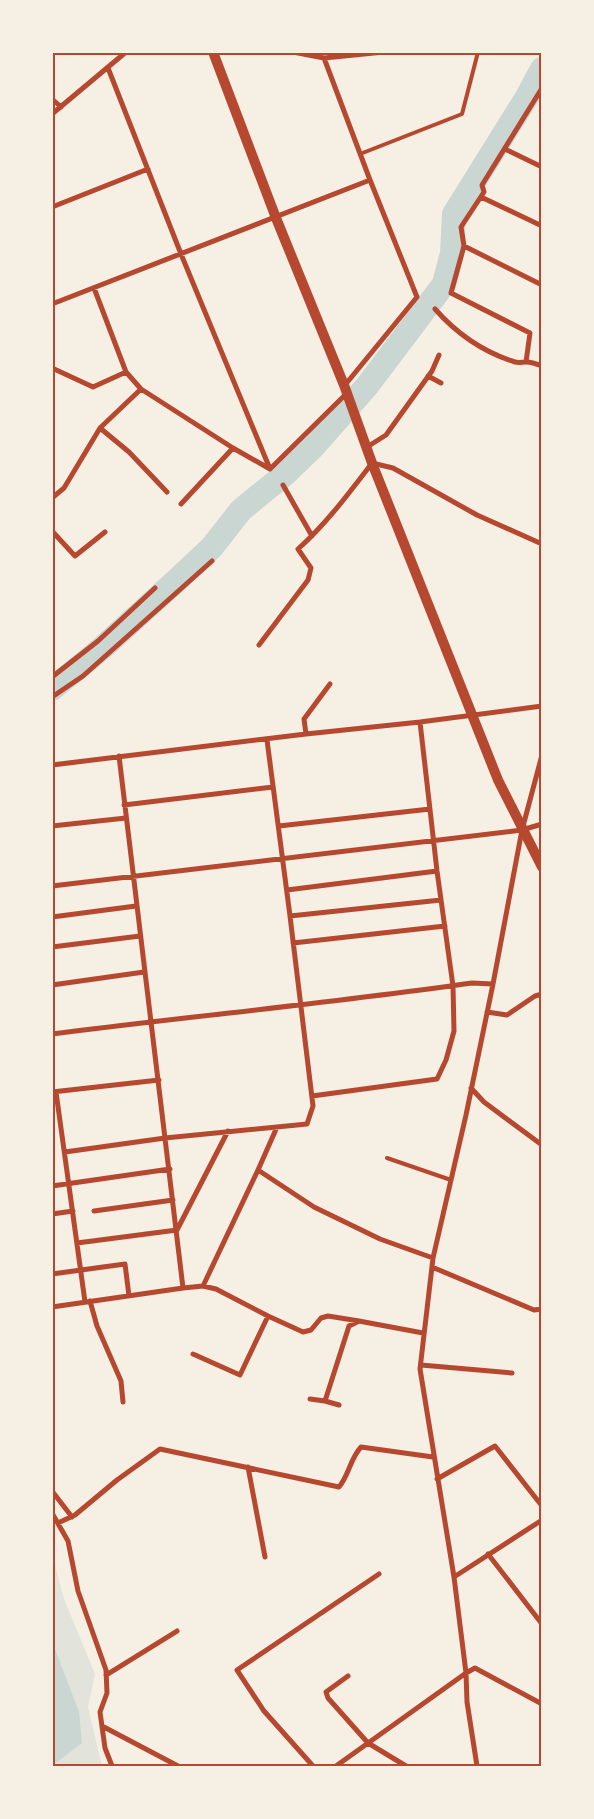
<svg xmlns="http://www.w3.org/2000/svg" width="594" height="1819" font-family="Poppins,sans-serif">
<style>
.green{fill:#e2e4dc}
.water{fill:#c9d6d2}
.lines{fill:none;stroke-linecap:round;stroke-linejoin:round}
.river{stroke:#c9d6d2;stroke-width:24}
.service{stroke:#b5482f;stroke-width:4}
.minor{stroke:#b5482f;stroke-width:5}
.secondary{stroke:#b5482f;stroke-width:10}
.neatline{fill:none;stroke:#b5482f;stroke-width:2}
</style>
<rect width="100%" height="100%" fill="#f6efe4"/>
<path class="green" d="M52,1554L64,1599L95,1674L88,1707L102,1766H53Z"/>
<path class="water" d="M53,1644L79,1712L82,1743L56,1763H53Z"/>
<g class="lines">
<path class="river" d="M52,689L101,649L177,580L212,547L241,510L284,475L314,446L367,386L444,284L452,253L454,214L527,97L542,69"/>
<path class="service" d="M360,154L462,114L478,52
M387,1158L451,1180"/>
<path class="minor" d="M293,52L324,58L384,52
M324,58L370,180L417,297L345,385
M108,68L181,254L270,469
M52,99L61,107
M52,114L126,52
M505,149L542,167
M481,197L542,226
M52,207L148,169
M464,246L542,285
M94,288L126,372L141,389L233,448L270,469
M52,304L370,180
M435,309C457,334 483,352 515,362C519,363 522,362 526,362C531,362 537,364 542,366
M526,362L530,333L451,293L464,246L461,227L484,192L482,185L542,88
M52,368L93,387L126,372
M428,376L441,383
M100,428L129,452L167,492
M367,447L386,435L432,371L439,355
M270,469L346,394
M283,485L312,536
M52,498L64,488L100,428L141,389
M181,504L233,448
M52,531L75,556L105,532
M259,645L308,580L311,568L298,549C326,524 349,493 372,463L393,468L477,515L542,544
M52,677L98,641L155,588
M52,697L83,676L212,561
M306,734L304,719L330,684
M52,765L306,734L420,722L542,706
M124,805L273,787
M52,826L126,818
M279,826L430,809
M52,886L522,830L542,824
M287,890L437,871
M290,916L441,900
M52,917L136,906
M293,943L445,926
M52,947L140,936
M52,985L144,972
M487,1012L507,1015L535,996L542,994
M52,1034C192,1016 332,1003 472,983L493,984
M471,1088L484,1102L542,1145
M52,1092L159,1080
M56,1092L85,1302
M312,1096L437,1079L446,1060L454,1031L453,986L437,871L420,722
M65,1152L165,1138L307,1124L313,1106L290,916L267,740
M258,1170L314,1207L380,1239L433,1258
M52,1186L170,1169
M94,1211L173,1200
M52,1214L73,1211
M77,1243L177,1230L228,1131
M432,1267L534,1310L542,1309
M52,1274L125,1264L129,1296
M203,1286L216,1289L268,1316L303,1332L311,1330L321,1318L328,1316L359,1321
M183,1288L203,1286L258,1170L277,1127
M90,1301L97,1326L121,1381L123,1402
M52,1307L183,1288L119,756
M193,1354L240,1375L268,1316
M421,1365L512,1373
M310,1399L325,1401L349,1326L359,1321L423,1333
M325,1401L339,1405
M248,1467L265,1557
M437,1479L495,1446L542,1506
M52,1491L72,1517
M52,1513L68,1541L78,1591L106,1670L107,1693L100,1712L105,1748L112,1766
M58,1523L75,1515L117,1480L160,1449L339,1487C349,1475 350,1459 361,1447L433,1457
M488,1554L542,1624
M454,1577L542,1520
M106,1675L177,1631
M348,1676L326,1692L328,1698L368,1743L406,1766
M102,1726L178,1766
M313,1766L264,1711L237,1670L379,1574
M336,1766L466,1673L475,1668L542,1704
M477,1766L467,1702L466,1673L454,1577L420,1369L433,1258L466,1115L493,984L522,830L542,755"/>
<path class="secondary" d="M213,52L276,218L344,385L372,463L498,780L542,867"/>
</g>
<rect width="594" height="1819" fill="none" stroke="#f6efe4" stroke-width="108"/>
<rect x="54" y="54" width="486" height="1711" class="neatline"/>
</svg>
